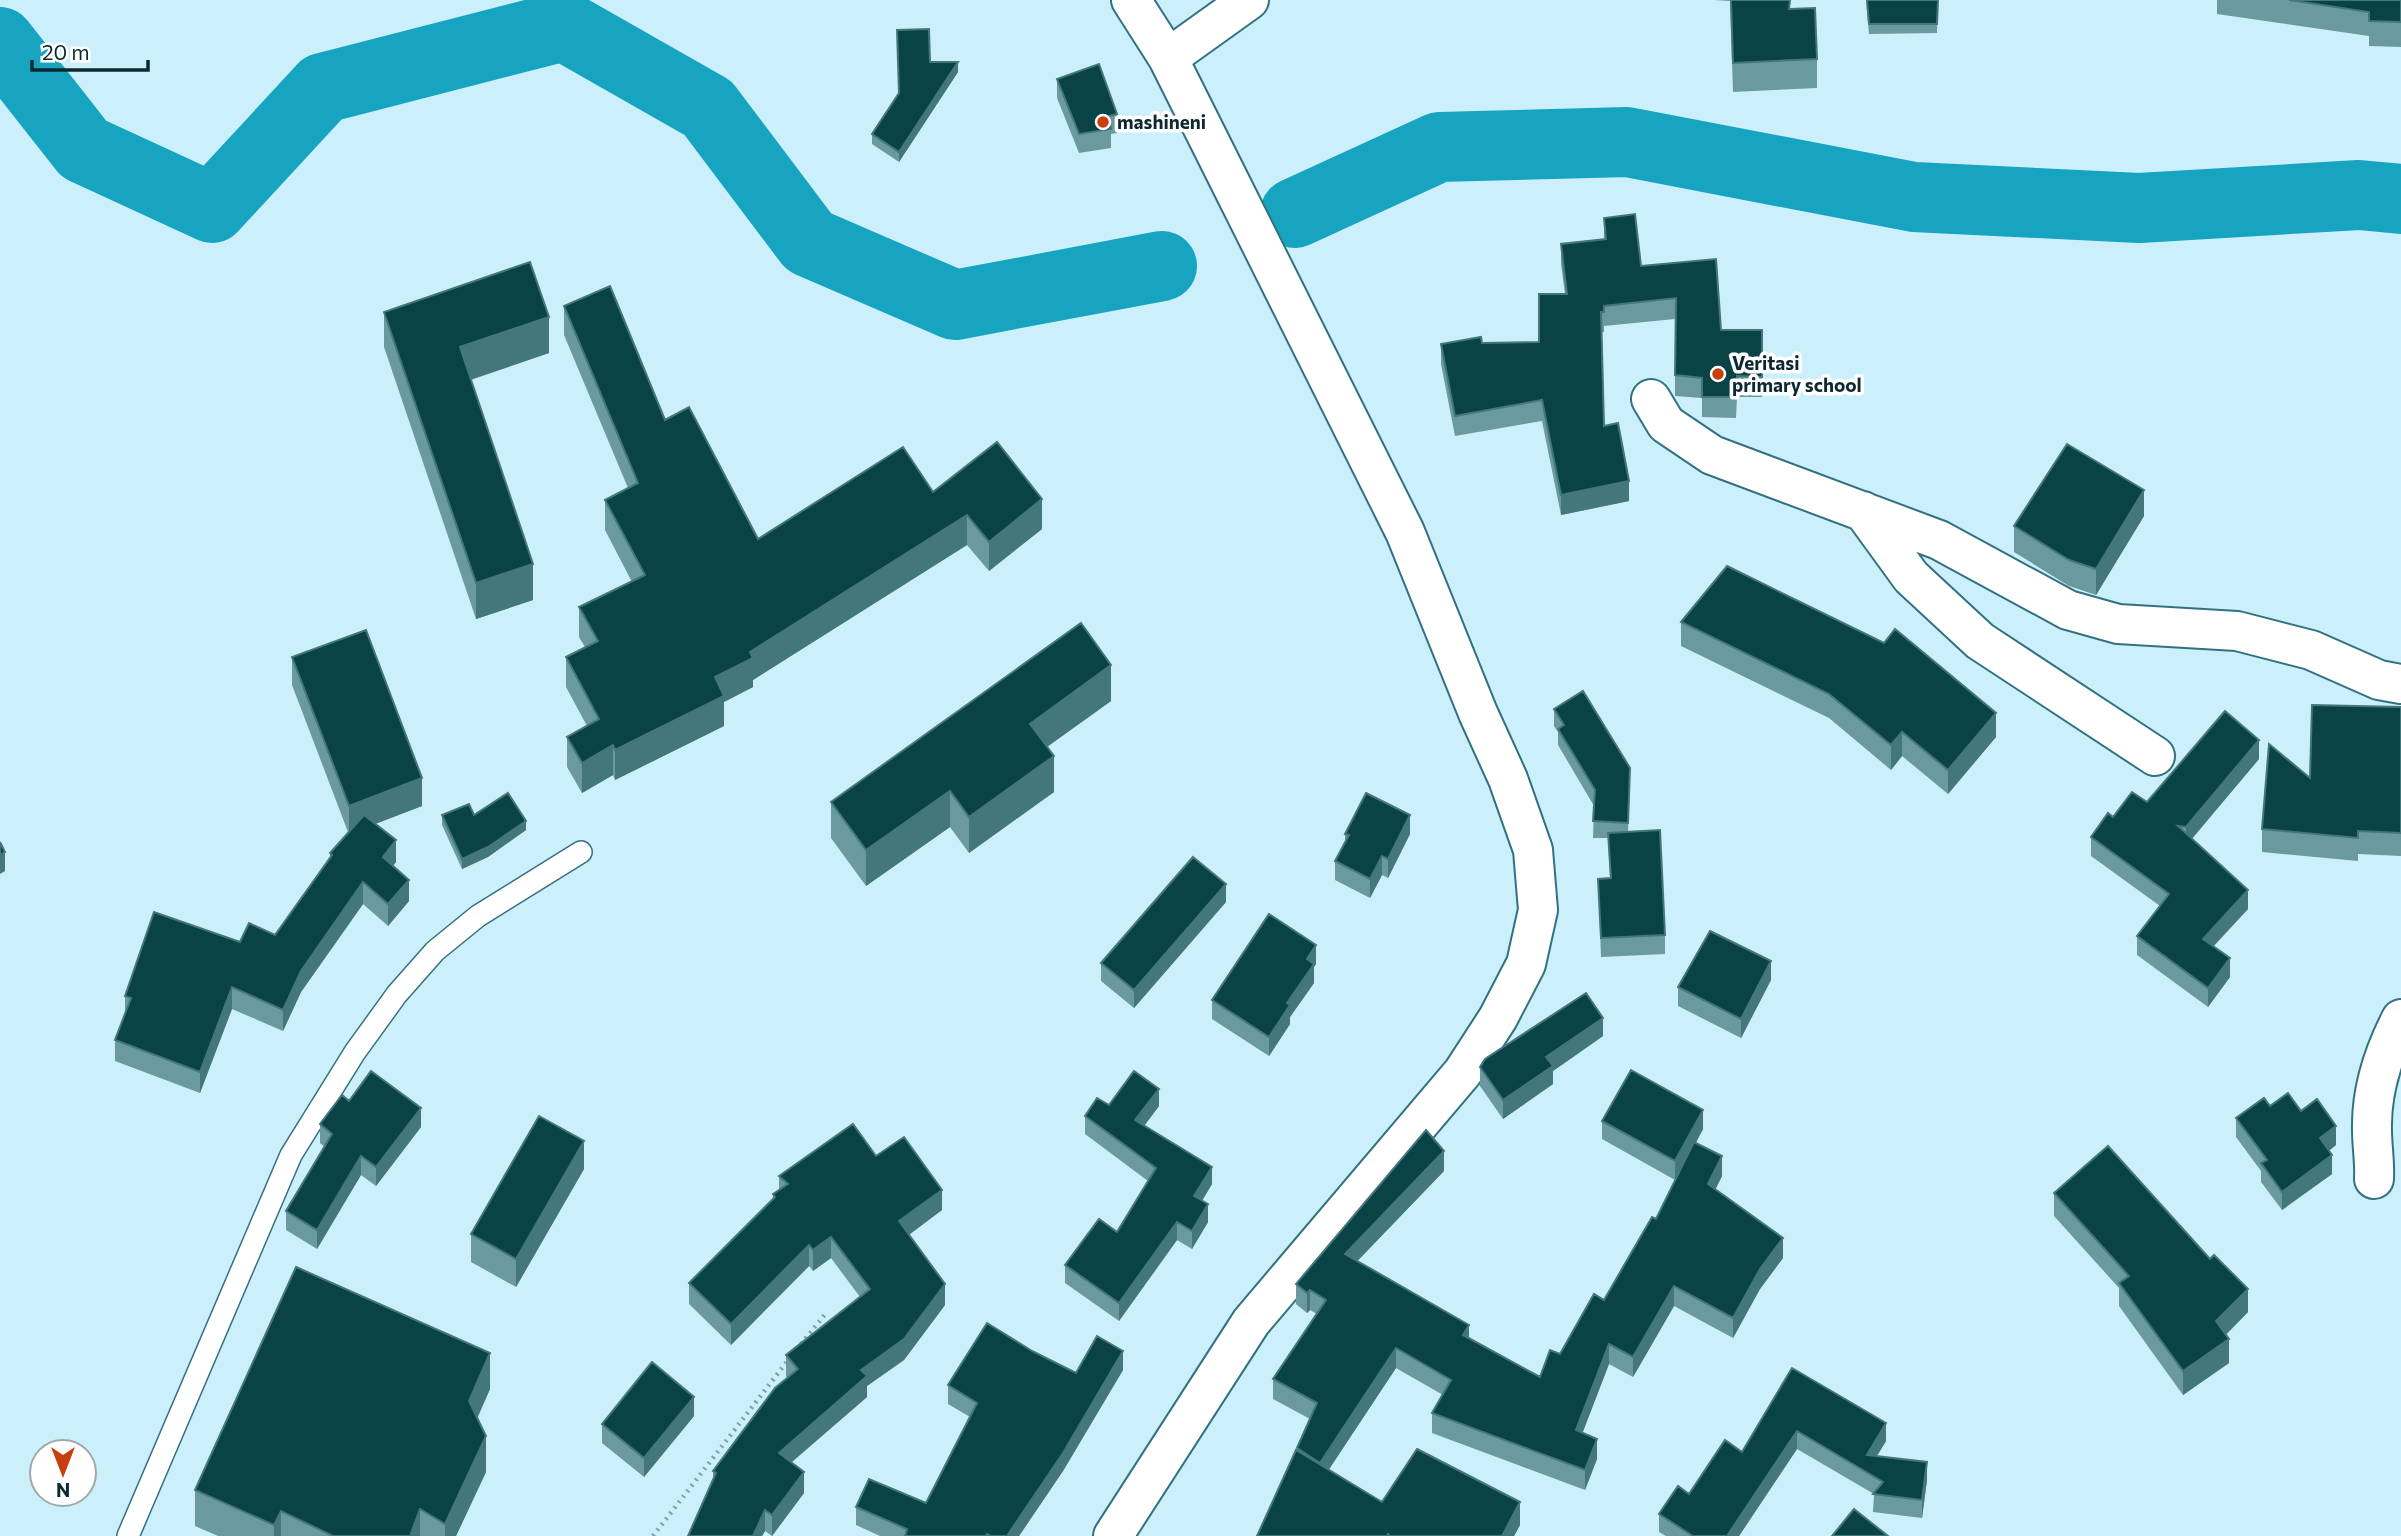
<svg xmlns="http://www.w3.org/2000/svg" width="2401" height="1536" font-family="Commissioner,sans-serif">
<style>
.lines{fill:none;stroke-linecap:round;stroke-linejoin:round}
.river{stroke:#17a4c1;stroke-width:70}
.lane-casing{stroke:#327181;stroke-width:24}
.street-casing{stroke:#327181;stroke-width:42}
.path{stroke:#7fa0a9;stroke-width:4.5;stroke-dasharray:2 5;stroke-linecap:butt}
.lane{stroke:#fff;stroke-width:21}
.street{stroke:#fff;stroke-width:38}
.wall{fill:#6a9aa0}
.shaded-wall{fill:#44777c}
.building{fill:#0a4345;stroke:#44777c;stroke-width:2}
.poi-dot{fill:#c63f0c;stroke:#fff;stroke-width:2.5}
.labels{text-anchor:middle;stroke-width:7;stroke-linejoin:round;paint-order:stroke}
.poi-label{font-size:19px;font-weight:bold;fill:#0e282f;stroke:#fff;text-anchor:start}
</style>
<rect width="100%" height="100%" fill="#cbf0fb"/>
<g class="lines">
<path class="river" d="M0,42L84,149L212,208L323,88L564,26L708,108L809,242L955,305L1162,266
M1295,213L1439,147L1627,142L1914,197L2139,208L2359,195L2401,199"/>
<defs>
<path id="lane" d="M128,1536L291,1155L355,1052L397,994L435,951L478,916L581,852"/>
<path id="street" d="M1168,58L1249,0
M1651,399L1666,424L1712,455L1939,540L2068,610L2118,624L2237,631L2311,650L2379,680L2401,684
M1863,511L1911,577L1980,641L2155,756
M2374,1179C2375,1162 2372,1147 2372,1130C2371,1092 2384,1052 2401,1019
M1113,1536L1251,1322L1463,1072L1498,1018L1526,964L1538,910L1533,850L1508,779L1478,713L1405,532L1168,58L1131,0"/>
</defs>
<use href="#lane" class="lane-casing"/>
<use href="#street" class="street-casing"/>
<path class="path" d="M801,1344L827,1312
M653,1536L789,1359"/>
<use href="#lane" class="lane"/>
<use href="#street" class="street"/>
</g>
<path class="wall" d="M1714,0H1790V9L1817,59V88L1733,92L1730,1Z
M1866,0H1938L1937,33L1869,34Z
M2217,0H2401V47L2369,46V36L2217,14Z
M930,62L958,72L899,162L872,144V134Z
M1057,79L1117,114V133L1111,134V148L1079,153L1057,98Z
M1604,218L1641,266L1721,330H1762V397H1737L1736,418L1702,417V398L1675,396V319L1604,326V332H1602L1604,426L1629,501L1561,515L1542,421L1455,436L1441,364V344L1539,342L1565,294L1561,264V244L1604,239Z
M564,306L665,420L758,539L933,492L1042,529L989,571L967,545L753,680V687L724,702V726L615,780L613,775L582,793L567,767V737L587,726L566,687V657L585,647L579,637V607L632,582L605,530V500L628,488L564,335Z
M384,312L549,353L471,380L533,600L476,619L384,347Z
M2144,516L2096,595L2069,586L2014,552V526Z
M1681,622L1996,737L1948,794L1902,756L1891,770L1829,718L1681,646Z
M292,657L422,806L375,824L396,862L393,866L409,901L388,926L363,904L301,992L283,1031L232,1009L200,1093L115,1061V1040L125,1014V996L240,942L275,935L330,857V853L348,832L292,685Z
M1111,701L1047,747L1054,792L969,853L950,827L866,886L831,838V802Z
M2401,707V856L2358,854V861L2262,852V829L2310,778Z
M1554,709L1630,785L1628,832L1665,935V954L1601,957L1598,879L1610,878L1608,838H1593L1594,806L1558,745V732L1554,726Z
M2259,759L2192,838L2248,909L2214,946L2230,977L2208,1007L2137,955V936L2160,906L2091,856V837L2113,817L2147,802Z
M442,815H474L526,830L488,857L462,869L442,825Z
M1345,834H1410L1388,878L1382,875L1370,898L1335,880V861L1345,841Z
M1226,902L1134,1008L1101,981V963Z
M1316,964L1314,967V983L1290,1017V1024L1269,1056L1212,1019V1000Z
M1771,980L1741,1038L1678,1006V987Z
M1603,1036L1553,1071V1084L1503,1119L1480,1086V1067Z
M349,1101L421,1127L376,1186L361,1175L317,1249L286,1230V1211L325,1147L320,1143V1124Z
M1159,1106L1144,1126L1212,1184L1202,1201L1208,1222L1192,1249L1177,1240L1119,1321L1065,1283V1265L1117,1232L1148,1181L1085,1134V1116Z
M2270,1106L2301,1111L2336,1145L2329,1151L2332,1174L2282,1210L2261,1182V1171L2236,1137V1118Z
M1602,1121L1703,1129L1696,1143L1722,1176L1715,1190L1783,1258L1760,1289L1733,1338L1674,1306L1633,1377L1609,1364L1582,1433L1597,1459L1585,1490L1432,1433V1413L1443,1395L1396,1368L1329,1469L1382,1502L1520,1525L1514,1536H1257L1297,1450L1310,1419L1273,1399V1379L1317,1314L1310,1310L1307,1313L1296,1304V1284L1444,1171L1357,1261L1469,1338L1540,1377L1604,1300L1656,1219L1675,1180L1602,1139Z
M876,1156L942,1210L909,1235L945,1305L904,1360L867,1386V1397L792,1462L804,1493L772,1536L765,1531L762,1536H688L713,1480V1471L787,1378L786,1376V1355L860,1297L831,1258L813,1271L809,1266L731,1345L689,1304V1283L773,1199V1194L779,1190V1176Z
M584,1169L516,1287L471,1262V1234Z
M2054,1193L2248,1312L2226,1335L2229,1363L2183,1395L2119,1306V1288L2054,1216Z
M1032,1351L1076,1373L1123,1370L1063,1471L1019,1536H880L856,1525V1507L926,1503L970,1417L948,1404V1385Z
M1792,1368L1886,1441L1877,1456L1927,1480L1922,1518L1873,1512L1874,1494L1797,1449L1739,1536H1666L1659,1532V1514L1689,1494L1742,1452Z
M490,1389L477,1418L486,1472L456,1536H218L195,1526V1490Z
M694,1416L644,1477L602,1443V1424Z"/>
<path class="shaded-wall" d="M958,62V72L899,162V152Z
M549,317V353L460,383V347Z
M1629,481V501L1561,515V495Z
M2144,490V516L2096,595V569Z
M1042,499V529L989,571V542Z
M967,515V545L753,680V687L724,702V726L615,780V750L750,652Z
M533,564V600L476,619V583Z
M1111,665V701L1030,759V724Z
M1996,713V737L1948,794V770Z
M1902,732V756L1891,770V745Z
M2259,740V759L2186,846V827Z
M613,745V775L582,793V763Z
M1054,756V792L969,853V817Z
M422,778V806L349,834V806Z
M950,791V827L866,886V850Z
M1410,815V834L1388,878V859Z
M526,821V830L488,857L462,869V859Z
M396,840V862L383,878V857Z
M5,852V871L0,874V855Z
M1382,856V875L1370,898V879Z
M409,880V901L388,926V904Z
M363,882V904L301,992L283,1031V1010L301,971Z
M1226,884V902L1134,1008V990Z
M2248,890V909L2203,957V939Z
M1316,945V964L1314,967V983L1290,1017V1024L1269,1056V1037L1287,1003L1307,959Z
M2230,958V977L2208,1007V988Z
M1771,961V980L1741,1038V1019Z
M232,987V1009L200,1093V1072Z
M1603,1018V1036L1553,1071V1084L1503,1119V1100L1546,1057Z
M1159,1089V1106L1135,1138V1120Z
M421,1108V1127L376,1186V1167Z
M1703,1110V1129L1675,1180V1161Z
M2336,1126V1145L2320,1157V1138Z
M584,1141V1169L516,1287V1259Z
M1444,1151V1171L1345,1274V1254Z
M2332,1155V1174L2282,1210V1192Z
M361,1156V1175L317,1249V1230Z
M1722,1156V1176L1708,1204V1184Z
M1212,1167V1184L1194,1214V1196Z
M942,1190V1210L899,1242V1221Z
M1208,1204V1222L1192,1249V1231Z
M1177,1222V1240L1119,1321V1303Z
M831,1237V1258L813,1271V1250Z
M1783,1238V1258L1760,1289L1733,1338V1318L1760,1269Z
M809,1245V1266L731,1345V1324Z
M945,1284V1305L904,1360L867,1386V1397L779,1473V1453Z
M1674,1286V1306L1633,1377V1357Z
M2248,1289V1312L2216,1344V1321Z
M1310,1290V1310L1307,1313V1293Z
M1469,1325V1345L1463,1335Z
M2229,1339V1363L2183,1395V1371Z
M1609,1344V1364L1576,1450V1430Z
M1396,1348V1368L1320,1483V1463Z
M1123,1351V1370L1063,1471L1019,1536H1007Z
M490,1353V1389L469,1437V1401Z
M694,1397V1416L644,1477V1458Z
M1886,1423V1441L1867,1472V1455Z
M1797,1431V1449L1739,1536H1727Z
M486,1436V1472L456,1536H445V1524Z
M1597,1439V1459L1585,1490V1470Z
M1927,1462V1480L1922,1518V1500Z
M804,1472V1493L772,1536V1515Z
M1520,1502V1525L1514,1536H1502Z
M420,1509V1536H410Z
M765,1510V1531L762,1536H753Z
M281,1511V1536H274V1525Z"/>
<path class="building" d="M1731,0H1790L1789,9L1815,8L1817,59L1733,63Z
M1867,0H1938L1937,24H1869Z
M2289,0H2401V22L2369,21V12Z
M929,29L930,62H958L899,152L872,134L899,93L897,30Z
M1099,64L1117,114L1109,116L1111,129L1079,134L1057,79Z
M1635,214L1641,266L1716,259L1721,330H1762V377L1737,376L1736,397H1702V378L1675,375L1676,298L1604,306V312H1601L1604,426L1618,423L1629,481L1561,495L1542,400L1455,416L1441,344L1481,337L1482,343L1539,342V294H1567L1561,244L1606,239L1604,218Z
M530,262L549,317L460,347L533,564L476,583L384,312Z
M610,286L665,420L689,407L758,539L903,447L933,492L997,442L1042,499L989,542L967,515L750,652L753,658L715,677L724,696L615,750L613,745L582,763L567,737L599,719L566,657L598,641L579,607L645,575L605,500L638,483L564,306Z
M2067,444L2144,490L2096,569L2069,560L2014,526Z
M1727,566L1884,643L1895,629L1996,713L1948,770L1902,732L1891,745L1829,694L1681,622Z
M1081,623L1111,665L1030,724L1054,756L969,817L950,791L866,850L831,802Z
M366,630L422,778L349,806L292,657Z
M1583,691L1630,768L1628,823L1593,821L1595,790L1558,729L1564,725L1554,709Z
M2312,705L2401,707V833L2358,831V838L2262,829L2269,744L2310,778Z
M2225,711L2259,740L2186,827L2178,826L2248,890L2203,939L2230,958L2208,988L2137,936L2169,894L2091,837L2108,813L2113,817L2132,792L2147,802Z
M508,793L526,821L488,847L462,859L442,815L469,804L474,815Z
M1366,793L1410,815L1388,859L1382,856L1370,879L1335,861L1349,835L1345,834Z
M364,815L396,840L383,857L409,880L388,904L363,882L301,971L283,1010L232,987L200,1072L115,1040L131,998L125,996L154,912L240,942L249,923L275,935L332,855L330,853Z
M1660,830L1665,935L1601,938L1598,879L1611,878L1608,833Z
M0,842L5,852L0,855Z
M1193,857L1226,884L1134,990L1101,963Z
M1269,914L1316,945L1307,959L1314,964L1287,1003L1290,1005L1269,1037L1212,1000Z
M1710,931L1771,961L1741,1019L1678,987Z
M1586,993L1603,1018L1546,1057L1553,1066L1503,1100L1480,1067L1485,1059Z
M1631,1070L1703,1110L1675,1161L1602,1121Z
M371,1071L421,1108L376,1167L361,1156L317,1230L286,1211L332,1134L320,1124L342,1095L349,1101Z
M1134,1071L1159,1089L1135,1120L1212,1167L1194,1196L1208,1204L1192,1231L1177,1222L1119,1303L1065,1265L1099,1219L1117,1232L1156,1168L1085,1116L1097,1098L1109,1105Z
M2288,1093L2301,1111L2317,1099L2336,1126L2320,1138L2332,1155L2282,1192L2261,1163L2267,1160L2236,1118L2264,1098L2270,1106Z
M539,1116L584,1141L516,1259L471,1234Z
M853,1124L876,1156L904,1137L942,1190L899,1221L945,1284L904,1339L861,1370L867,1376L779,1453L804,1472L772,1515L765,1510L753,1536H688L716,1473L713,1471L775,1388L798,1369L786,1355L870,1289L831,1237L813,1250L809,1245L731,1324L689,1283L775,1197L773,1194L788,1184L779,1176Z
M1426,1130L1444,1151L1345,1254L1469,1325L1463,1335L1540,1377L1550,1350L1560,1354L1594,1294L1604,1300L1652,1217L1656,1219L1694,1142L1722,1156L1708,1184L1783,1238L1760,1269L1733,1318L1674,1286L1633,1357L1609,1344L1576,1430L1597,1439L1585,1470L1432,1413L1451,1380L1396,1348L1320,1463L1297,1448L1317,1403L1273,1379L1326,1300L1310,1290L1307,1293L1296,1284Z
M2108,1146L2210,1259L2214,1255L2248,1289L2216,1321L2229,1339L2183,1371L2119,1283L2129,1276L2054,1193Z
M296,1267L490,1353L469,1401L486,1436L445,1524L420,1509L410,1536H333L281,1511L274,1525L195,1490Z
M987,1323L1032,1351L1076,1373L1097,1336L1123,1351L1063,1453L1007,1536H991L987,1534L986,1536H905L907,1529L856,1507L869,1479L926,1503L977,1403L948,1385Z
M652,1362L694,1397L644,1458L602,1424Z
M1792,1368L1886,1423L1867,1455L1927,1462L1922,1500L1873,1494L1883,1482L1797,1431L1727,1536H1693L1659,1514L1678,1486L1689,1494L1725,1440L1742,1452Z
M1417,1449L1520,1502L1502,1536H1390L1388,1534L1387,1536H1257L1296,1450L1382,1502Z
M1854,1509L1888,1536H1832Z"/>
<g class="poi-dot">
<circle cx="1103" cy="122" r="7"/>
<circle cx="1718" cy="374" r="7"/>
</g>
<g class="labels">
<g class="poi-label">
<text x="1117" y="129">mashineni</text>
<text x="1732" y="370">Veritasi<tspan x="1732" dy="22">primary school</tspan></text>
</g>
</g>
<g transform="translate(63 1473) rotate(180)"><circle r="33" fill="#ffffff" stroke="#9fa9ac" stroke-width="2"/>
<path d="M0-5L12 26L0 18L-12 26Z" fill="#c63f0c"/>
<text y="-10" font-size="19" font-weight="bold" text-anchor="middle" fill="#0e282f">N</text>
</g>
<path d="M32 60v10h116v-10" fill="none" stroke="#0e282f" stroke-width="3.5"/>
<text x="42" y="60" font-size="21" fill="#0e282f" stroke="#ffffff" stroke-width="5" paint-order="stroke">20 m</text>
</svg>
